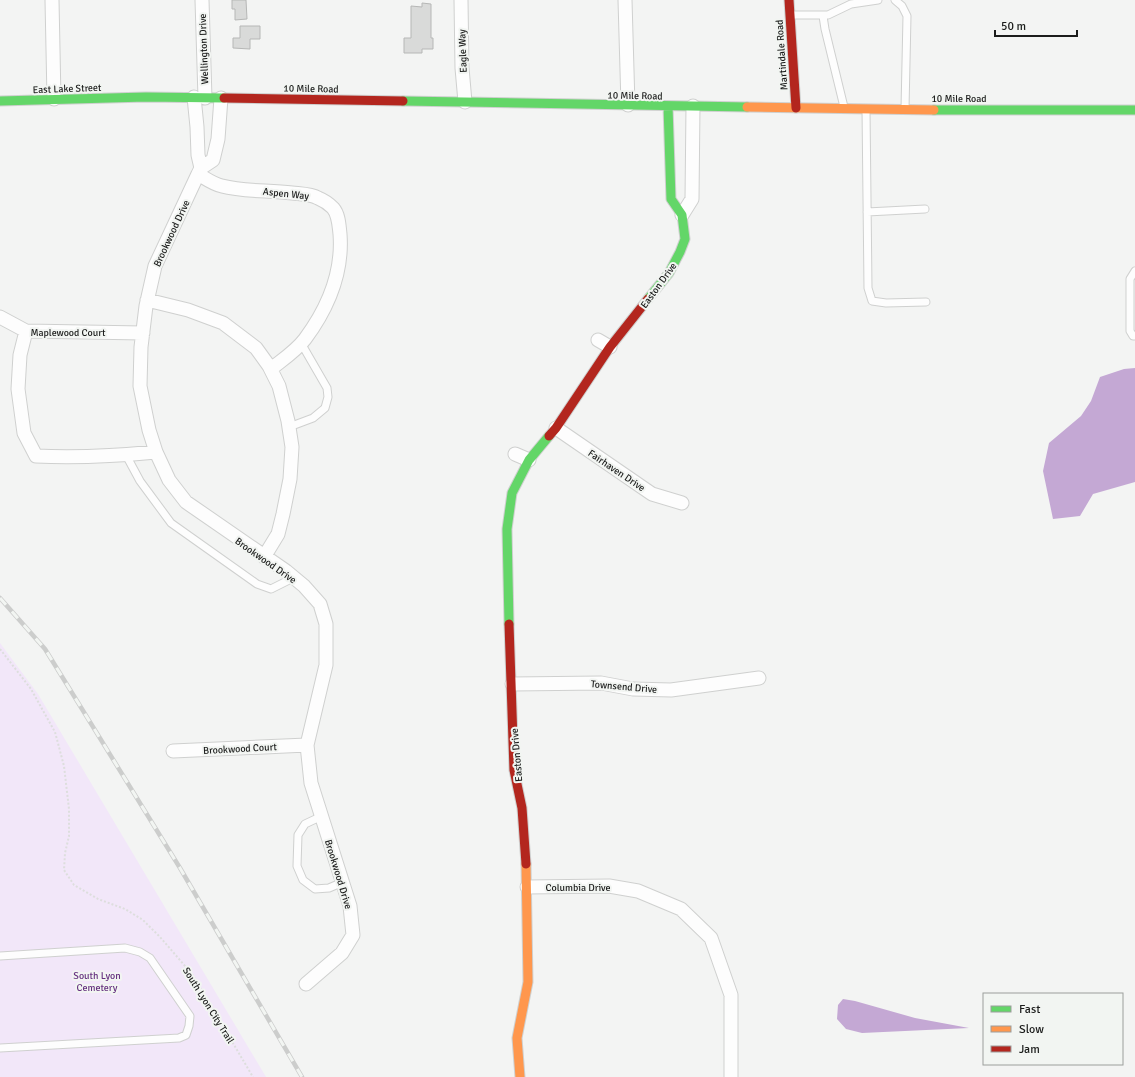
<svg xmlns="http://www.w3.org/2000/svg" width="1135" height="1077" font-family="Signika,sans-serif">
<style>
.green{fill:#f2e7f9}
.water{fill:#c4a8d4}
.building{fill:#d9dad9;stroke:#b6b7b6}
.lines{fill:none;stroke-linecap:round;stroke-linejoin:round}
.lane-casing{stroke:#cfd0cf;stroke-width:9}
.street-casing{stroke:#cfd0cf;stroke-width:15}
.fast-casing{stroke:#cfd0cf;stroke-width:11}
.slow-casing{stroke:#cfd0cf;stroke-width:11}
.jam-casing{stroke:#cfd0cf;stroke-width:11}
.path{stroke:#dddedd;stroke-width:2;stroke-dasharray:2 2;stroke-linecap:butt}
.lane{stroke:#fdfdfd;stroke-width:7}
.street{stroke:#fdfdfd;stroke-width:13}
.fast{stroke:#63d668;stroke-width:9}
.slow{stroke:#ff974d;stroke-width:9}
.jam{stroke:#b3261e;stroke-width:9}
.rail-casing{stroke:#cccdcc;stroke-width:4.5}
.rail{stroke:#f2f5f2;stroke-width:3;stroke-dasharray:9;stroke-linecap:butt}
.labels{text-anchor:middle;stroke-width:4;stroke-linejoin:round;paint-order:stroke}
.street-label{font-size:10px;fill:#1b1c1b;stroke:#f2f5f2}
.park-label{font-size:10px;fill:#65317f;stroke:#f2f5f2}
</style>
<rect width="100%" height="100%" fill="#f3f4f3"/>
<path class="green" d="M0,643L38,694L266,1077H0Z"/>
<path class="water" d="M1135,368V482L1093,494L1080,516L1053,519L1043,471L1049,443L1081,416L1091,401L1100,377L1124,369Z
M843,999L855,1001L915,1018L969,1028L862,1033L846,1029L837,1019L838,1005Z"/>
<path class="building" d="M232,0H246L247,19L235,20V9H232Z
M422,3L431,4V38H433V49H422V53H404V38H411V6L422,7Z
M240,26H260V39H250V49L233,48V38H240Z"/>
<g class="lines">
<defs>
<path id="lane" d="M895,0L902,6L907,16L905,109
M790,15H828L851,4L878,0
M823,16L825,29L844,107
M866,109L868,288L872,301L886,303L926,302
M867,212L925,209
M1135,271L1130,279V331L1133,336H1135
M289,427L313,418L325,408L328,397L327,388L301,343
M126,455L140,481L171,523L257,584L271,589L293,578
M322,816L305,824L298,835L297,866L303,880L315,889L329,888L343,882
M0,956L125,948L140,952L150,958L190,1016L189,1026L186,1035L179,1038L0,1048"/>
<path id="street" d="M52,0L54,99
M202,0L205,98
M461,0L462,68L465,102
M625,0L628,105
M194,97L197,127L198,155L201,168
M221,98L218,139L213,160L201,168L198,174L155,266L146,306L141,347L140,386L149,430L156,452L169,480L186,502L286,571L304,586L320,604L326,624V665L307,745L311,783L350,906L353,935L342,953L306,984
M198,174C205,178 213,184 222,186C244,192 269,190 292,193C300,194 311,194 318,198C323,200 330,205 333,208C339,215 339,226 340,234C343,273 328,308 305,339C296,351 282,360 271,369
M682,215L692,199L693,106
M147,300L188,310L223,323L256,348L269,366L279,386L288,421L292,447L290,479L283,514L278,534L264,557
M0,317L26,331
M143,333L26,331L20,355L18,389L24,433L36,456C76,458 115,456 156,452
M598,340L610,347
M556,428L652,494L682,503
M515,454L529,460
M512,684L601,683L633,689L671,690L759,678
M173,751L307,745
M527,887L609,886L638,891L681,909L711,938L731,995V1077"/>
<path id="fast" d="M0,101L146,97L224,98
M403,101L747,107
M934,110H1135
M648,299L669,273L680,252L685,239L682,215L671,199L668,106
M509,624L507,529L512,493L529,460L549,436"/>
<path id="slow" d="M747,107L934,110
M520,1077L517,1038L528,982L526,864"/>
<path id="jam" d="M789,0L796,108
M224,98L403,101
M549,436L556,428L610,347L648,299
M509,624L514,770L522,808L526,864"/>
</defs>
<use href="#lane" class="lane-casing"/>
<use href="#street" class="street-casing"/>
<use href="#fast" class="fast-casing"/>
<use href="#slow" class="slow-casing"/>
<use href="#jam" class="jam-casing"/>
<path class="path" d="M0,649L31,689L55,732L64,766L69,809V836L65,853L64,870L74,885L98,899L125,909L143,920L160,937L192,974L253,1077"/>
<use href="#lane" class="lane"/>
<use href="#street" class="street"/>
<use href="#fast" class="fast"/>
<use href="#slow" class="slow"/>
<use href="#jam" class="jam"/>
<defs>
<path id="rail" d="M0,598L45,649L180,868L302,1077"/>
</defs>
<use href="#rail" class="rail-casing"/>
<use href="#rail" class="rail"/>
</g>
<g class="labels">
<g class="street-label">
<text transform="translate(203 49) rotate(-92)" y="4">Wellington Drive</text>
<text transform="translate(462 51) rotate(-92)" y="4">Eagle Way</text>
<text transform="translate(781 55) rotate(-94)" y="4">Martindale Road</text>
<text transform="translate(67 88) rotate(-2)" y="4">East Lake Street</text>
<text transform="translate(311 88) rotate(1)" y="4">10 Mile Road</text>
<text transform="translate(635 95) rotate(1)" y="4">10 Mile Road</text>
<text x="959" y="102">10 Mile Road</text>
<text transform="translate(286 193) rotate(6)" y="4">Aspen Way</text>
<text transform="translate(171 233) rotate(-65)" y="4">Brookwood Drive</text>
<text transform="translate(658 285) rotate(-54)" y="4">Easton Drive</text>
<text x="68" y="336">Maplewood Court</text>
<text transform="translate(617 470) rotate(34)" y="4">Fairhaven Drive</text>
<text transform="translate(266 560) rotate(35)" y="4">Brookwood Drive</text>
<text transform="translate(624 686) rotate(5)" y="4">Townsend Drive</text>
<text transform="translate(240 748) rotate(-3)" y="4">Brookwood Court</text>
<text transform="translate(516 755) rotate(-95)" y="4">Easton Drive</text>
<text transform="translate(339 874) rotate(73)" y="4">Brookwood Drive</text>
<text x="578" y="891">Columbia Drive</text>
<text transform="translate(209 1005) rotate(58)" y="4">South Lyon City Trail</text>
</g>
<g class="park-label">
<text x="97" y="979">South Lyon<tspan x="97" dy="12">Cemetery</tspan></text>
</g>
</g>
<rect x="983" y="993" width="140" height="72" fill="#f2f5f2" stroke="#9c9e9c"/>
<rect x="991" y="1006" width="20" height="6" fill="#63d668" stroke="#9c9e9c"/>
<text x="1019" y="1013" font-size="12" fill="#1b1c1b">Fast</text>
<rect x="991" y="1026" width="20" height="6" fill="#ff974d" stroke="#9c9e9c"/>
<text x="1019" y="1033" font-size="12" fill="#1b1c1b">Slow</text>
<rect x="991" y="1046" width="20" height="6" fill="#b3261e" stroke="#9c9e9c"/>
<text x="1019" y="1053" font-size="12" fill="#1b1c1b">Jam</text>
<path d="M995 30v6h82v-6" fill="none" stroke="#1b1c1b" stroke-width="2"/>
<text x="1001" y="30" font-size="12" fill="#1b1c1b" stroke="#f2f5f2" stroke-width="3" paint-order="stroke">50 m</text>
</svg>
